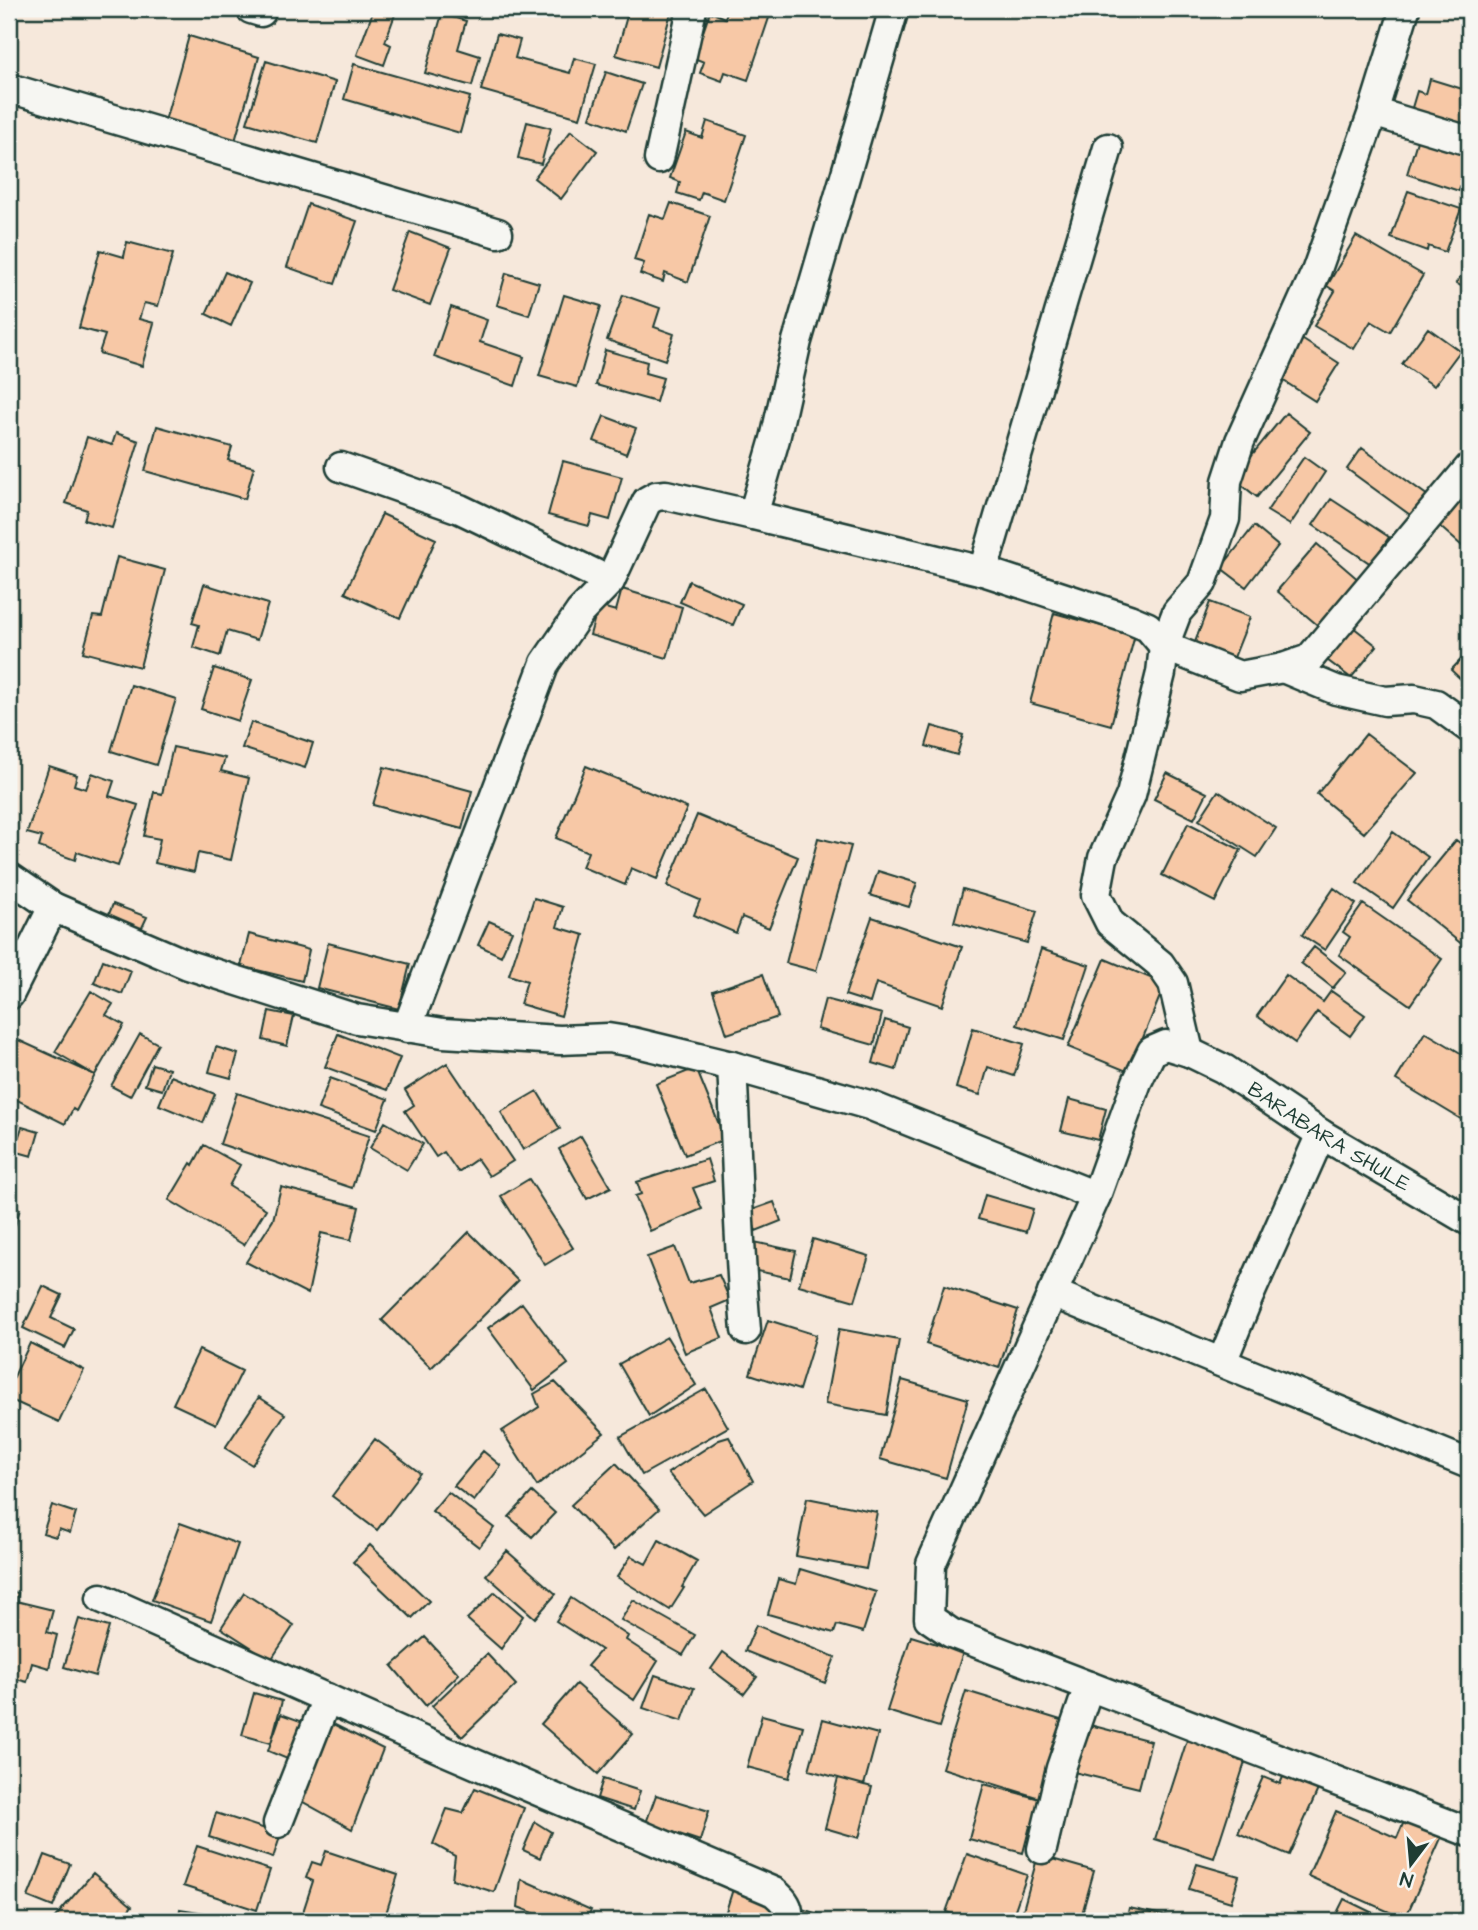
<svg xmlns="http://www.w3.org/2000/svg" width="1478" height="1930" font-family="'Architects Daughter',sans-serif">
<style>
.building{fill:#f7c8a6;stroke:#1f3d34;stroke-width:2}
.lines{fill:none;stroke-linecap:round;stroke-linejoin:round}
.street-casing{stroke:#1f3d34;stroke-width:33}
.street{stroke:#f6f6f2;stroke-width:28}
.labels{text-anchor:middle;stroke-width:7;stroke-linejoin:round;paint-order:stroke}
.street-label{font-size:21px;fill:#1f3d34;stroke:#f6f6f2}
</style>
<rect width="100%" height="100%" fill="#f6e8db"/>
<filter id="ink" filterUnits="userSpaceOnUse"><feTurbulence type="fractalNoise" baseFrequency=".0143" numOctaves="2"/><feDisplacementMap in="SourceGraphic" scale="14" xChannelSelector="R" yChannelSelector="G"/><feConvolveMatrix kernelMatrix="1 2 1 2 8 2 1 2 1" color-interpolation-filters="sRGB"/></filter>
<g filter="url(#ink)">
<path class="building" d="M374,9H397L385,42L391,45L384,65L357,55Z
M629,9H672L656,67L616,55Z
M728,9H752L770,15L748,80L725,72L722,81L700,73L704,62L694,58L710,12L725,18Z
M1450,9H1469V19Z
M442,14L466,21L458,49L480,56L472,86L425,73Z
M497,34L520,40L515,58L570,73L574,58L596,64L580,118L481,90Z
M189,36L259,57L235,141L165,121Z
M266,61L335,82L317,143L247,123Z
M354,64L470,97L460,133L344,99Z
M606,72L642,84L626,131L590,118Z
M1430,79L1469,91V118L1464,137L1408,121L1417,91L1426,94Z
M707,121L746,135L724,200L702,192L699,200L677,193L680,182L670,178L686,132L702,138Z
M527,122L551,128L541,164L518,158Z
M571,131L597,151L561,199L534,178Z
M1420,131L1469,146V157L1459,191L1407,174Z
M1408,191L1461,209L1445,252L1428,246L1427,251L1391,238Z
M671,203L710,216L688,282L665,273L663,282L640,274L644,263L634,260L649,214L665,219Z
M308,204L357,221L335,284L287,267Z
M410,232L451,248L430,305L389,290Z
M1356,236L1423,275L1390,332L1371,321L1354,349L1314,326L1335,291L1327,286Z
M127,242L173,254L158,306L144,303L139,319L154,323L142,366L99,353L105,335L79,328L100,250L124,257Z
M1469,265V291L1456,283Z
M225,272L250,283L231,326L206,314Z
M506,273L539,283L529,315L497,305Z
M564,295L601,306L577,387L539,376Z
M623,295L660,308L654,327L674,334L665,360L607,340Z
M451,307L487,320L480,342L524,357L515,386L434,357Z
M1428,328L1460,351L1434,386L1402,364Z
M1300,338L1339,363L1315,401L1276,376Z
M605,350L647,362L645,373L663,378L656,402L596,385Z
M1286,413L1310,432L1257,497L1233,478Z
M604,416L636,428L626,454L594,441Z
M157,426L232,447L228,460L254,467L245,499L145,471Z
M116,433L139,441L112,528L84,520L87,510L66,503L87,437L112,445Z
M1362,448L1428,496L1413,517L1347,469Z
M1304,457L1325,472L1290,525L1267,511Z
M563,461L622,477L610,520L592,515L589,526L548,515Z
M1469,490V552L1438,525Z
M1331,499L1389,537L1371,564L1313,525Z
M382,514L436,539L400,618L345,593Z
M1254,526L1278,546L1246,587L1221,568Z
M1317,544L1367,587L1327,633L1277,591Z
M117,557L165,570L140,667L83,652L93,616L102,617Z
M689,581L742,604L733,625L680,602Z
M204,584L268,604L257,640L227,631L220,656L193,647L199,625L192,623Z
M622,589L682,607L667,658L590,635L598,606L616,611Z
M1210,602L1250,617L1233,660L1194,645Z
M1054,613L1135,635L1111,725L1030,703Z
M1353,627L1377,646L1351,678L1327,660Z
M1469,651V687L1451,670Z
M214,668L252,680L238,721L201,709Z
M131,685L176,699L156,765L111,751Z
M251,722L313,743L305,768L242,748Z
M932,726L963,735L957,755L926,746Z
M1366,734L1417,773L1364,833L1317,794Z
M173,747L225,758L221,771L249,778L231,860L198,853L194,872L155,863L160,839L144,836L154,792L162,794Z
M49,766L77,775L74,785L86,789L92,773L114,781L109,796L138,805L118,866L77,852L75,860L39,847L42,837L27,833Z
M586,766L687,808L657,879L631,868L625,885L582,867L588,852L556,838Z
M384,767L472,791L462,829L373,805Z
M1167,773L1207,793L1194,819L1154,799Z
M1218,791L1276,828L1257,857L1199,820Z
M697,815L798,857L769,928L742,917L736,933L694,915L700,900L667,886Z
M1188,823L1241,850L1215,902L1162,875Z
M1393,832L1428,857L1393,908L1357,883Z
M818,838L851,846L816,971L786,963Z
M1456,840L1469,850V950L1407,900Z
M878,871L917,883L909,907L870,895Z
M1334,888L1356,904L1325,950L1302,935Z
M963,889L1037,911L1027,943L954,922Z
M534,898L563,907L557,927L584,935L561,1016L520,1004L527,981L509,975Z
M9,904L18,907L11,929L9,928Z
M113,904L147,917L139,934L106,921Z
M1363,904L1442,959L1410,1005L1339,955L1350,937L1343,932Z
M872,917L962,947L942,1006L876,983L870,1003L845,995Z
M489,921L512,931L501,956L478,945Z
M249,934L309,950L302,981L241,966Z
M328,943L410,964L399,1009L317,988Z
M1314,947L1346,972L1333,988L1301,963Z
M1041,949L1089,965L1064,1040L1017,1025Z
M1105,959L1165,984L1129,1072L1068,1047Z
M103,960L131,971L122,994L94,983Z
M763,974L778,1017L727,1034L713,991Z
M1286,975L1323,1002L1331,991L1365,1015L1350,1036L1317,1012L1295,1043L1257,1016Z
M91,991L113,1004L106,1015L124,1025L95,1075L55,1052Z
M825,999L882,1014L874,1045L817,1029Z
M269,1011L294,1016L287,1046L263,1040Z
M885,1020L908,1027L896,1070L873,1063Z
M973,1028L1024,1044L1014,1076L988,1067L980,1095L956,1088Z
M1425,1032L1469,1058V1124L1396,1080Z
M140,1034L158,1044L130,1096L111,1086Z
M338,1034L400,1058L387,1090L325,1067Z
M16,1039L95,1075L76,1111L73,1109L65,1124L9,1096V1052Z
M216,1047L238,1054L231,1078L209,1072Z
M447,1063L513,1161L489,1176L477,1159L458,1172L444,1152L436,1157L405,1111L414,1105L405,1090Z
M152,1064L169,1069L162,1090L145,1085Z
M696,1068L725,1139L685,1155L656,1084Z
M171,1076L215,1094L203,1123L159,1105Z
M330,1078L388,1099L376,1130L318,1109Z
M537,1091L560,1129L523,1150L501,1112Z
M237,1093L369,1136L352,1188L220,1144Z
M1069,1099L1106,1109L1098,1140L1061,1131Z
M9,1120L19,1125L10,1143L9,1142Z
M385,1122L423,1144L407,1170L370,1148Z
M22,1127L39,1132L32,1156L14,1151Z
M581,1136L611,1187L587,1199L559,1149Z
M204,1145L240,1165L229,1186L266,1209L244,1245L169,1200L191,1163L193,1165Z
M707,1159L714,1181L693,1188L702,1209L650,1231L635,1196L641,1194L637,1182Z
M529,1179L573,1248L545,1265L501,1196Z
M281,1187L359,1207L351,1240L321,1233L308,1294L246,1262L273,1220Z
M985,1195L1033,1209L1026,1232L978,1219Z
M9,1197L15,1199L12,1207L20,1209L9,1246Z
M774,1202L781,1221L756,1231L749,1211Z
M469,1232L518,1281L431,1368L382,1320Z
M813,1239L869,1256L855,1301L799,1285Z
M749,1241L796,1251L790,1278L743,1268Z
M675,1247L689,1283L719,1275L730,1300L711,1308L722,1338L685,1353L647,1257Z
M43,1286L62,1295L51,1318L74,1329L65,1348L23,1328Z
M944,1286L1018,1310L999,1368L926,1344Z
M522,1303L568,1364L534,1390L488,1328Z
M768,1320L816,1335L799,1390L750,1374Z
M839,1329L899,1340L886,1415L825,1404Z
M667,1337L696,1385L649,1416L619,1364Z
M30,1343L84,1370L59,1422L9,1399V1387Z
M199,1350L242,1371L216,1424L173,1404Z
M902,1380L968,1399L946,1478L880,1459Z
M555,1382L604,1433L537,1486L502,1431L539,1407L534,1394Z
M706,1389L728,1427L642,1475L620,1437Z
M259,1397L285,1414L252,1465L225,1448Z
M729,1437L753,1481L703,1514L668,1473L719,1440Z
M375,1439L420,1473L377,1530L332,1496Z
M483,1451L501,1466L474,1501L454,1486Z
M616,1463L659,1509L614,1550L571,1505Z
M448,1492L494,1528L479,1547L432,1511Z
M532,1492L555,1513L532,1537L509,1517Z
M807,1498L877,1512L866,1569L796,1556Z
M52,1505L76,1513L70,1533L59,1529L56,1537L43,1533Z
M180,1523L238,1544L211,1621L152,1600Z
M659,1540L697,1561L682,1587L684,1588L670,1610L617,1577L631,1556L646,1564Z
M370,1545L429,1601L412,1618L353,1562Z
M507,1551L556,1594L535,1618L486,1575Z
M800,1569L876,1592L863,1632L837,1625L834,1633L768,1614L778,1579L796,1584Z
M9,1591L18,1593L16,1601L53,1610L47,1632L57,1635L49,1668L32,1663L27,1682L9,1677L11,1659L9,1658Z
M495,1592L523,1616L501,1649L467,1619Z
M244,1593L294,1625L271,1660L221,1628Z
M571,1598L628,1636L626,1640L658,1661L634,1700L587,1666L601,1650L556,1621Z
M633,1600L695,1635L683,1655L621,1620Z
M79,1619L109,1627L95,1676L64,1667Z
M756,1625L835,1657L825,1683L745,1651Z
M911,1636L963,1652L939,1727L887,1711Z
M425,1637L459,1674L426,1706L392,1666Z
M723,1652L757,1677L744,1694L711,1669Z
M487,1654L516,1685L462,1737L432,1706Z
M655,1675L694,1688L682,1721L643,1708Z
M576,1684L633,1734L598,1774L541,1724Z
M966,1691L1067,1722L1043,1799L942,1768Z
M254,1693L282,1701L271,1743L242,1735Z
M281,1714L306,1723L292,1761L268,1751Z
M762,1715L803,1726L789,1778L747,1767Z
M823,1719L878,1734L864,1785L809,1770Z
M329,1722L383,1749L352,1829L296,1798Z
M1086,1724L1151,1741L1139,1788L1074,1772Z
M1189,1734L1248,1753L1214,1858L1155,1839Z
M1286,1770L1320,1785L1289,1855L1238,1833L1263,1777L1280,1784Z
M838,1778L872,1787L859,1838L825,1828Z
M603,1779L640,1791L634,1810L597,1798Z
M984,1784L1051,1802L1043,1829L1030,1826L1023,1853L969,1839Z
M475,1788L524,1808L494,1892L452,1879L455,1856L433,1844L447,1809L463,1813Z
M656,1795L709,1811L700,1841L646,1823Z
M1336,1811L1397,1838L1405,1819L1442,1836L1405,1919L1308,1876Z
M216,1813L281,1834L273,1858L209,1837Z
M535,1822L551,1832L540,1858L523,1850Z
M197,1846L270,1870L257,1910L183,1886Z
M326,1851L398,1875L384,1920L369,1915L367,1921H300L313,1881L306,1878L312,1862L321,1865Z
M967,1854L1027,1875L1011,1921H975L946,1912Z
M45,1855L70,1864L53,1907L28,1897Z
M1038,1855L1094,1871L1080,1921H1020Z
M1197,1864L1239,1876L1231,1902L1189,1889Z
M93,1873L132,1906L119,1921H52Z
M521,1879L591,1910L586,1921H554L518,1907Z
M733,1889L782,1904L777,1921H723Z
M1344,1899L1379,1916L1376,1921H1333Z
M1129,1908L1191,1921H1126Z
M180,1909L244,1919V1921H178Z
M802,1909L841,1921H799Z"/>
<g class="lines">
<defs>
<g id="street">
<path d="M251,9L261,12"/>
<path d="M9,88L498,233"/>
<path d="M1373,112L1469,141"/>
<path d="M659,159L692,9"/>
<path d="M341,467L460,509L610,581"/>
<path d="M753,515L983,571L1129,619L1148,627L1164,646L1177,612L1202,583L1225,519L1227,481L1240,441L1316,272L1373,112L1405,9"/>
<path d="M983,571L1108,148"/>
<path d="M1283,668L1336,690L1385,701L1414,699L1436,704L1469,728"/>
<path id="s1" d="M9,877L53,907L188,965L357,1019L443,1033L560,1040L608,1038L633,1042L732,1066L869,1105L1096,1196L1137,1082L1152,1051L1166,1045L1189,1052L1224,1069L1321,1134L1469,1221"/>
<path d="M9,995L53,907"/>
<path d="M407,1028L545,663L580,612L610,581L647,501L656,496L666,495L753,515L775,439L797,341L894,9"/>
<path d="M1189,1052L1173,983L1160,964L1110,923L1096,895L1103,858L1131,795L1161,673L1164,646L1240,676L1283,668L1309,659L1469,468"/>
<path d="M732,1066C737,1154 738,1242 746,1330"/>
<path d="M1096,1196L931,1564L929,1618L951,1633L1469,1832"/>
<path d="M1052,1293L1469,1464"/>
<path d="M1222,1362L1249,1296L1321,1134"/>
<path d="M101,1598L445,1751L774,1892C784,1900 791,1908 787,1921"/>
<path d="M278,1823L327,1698"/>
<path d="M1042,1849L1061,1768L1089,1686"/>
</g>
</defs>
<use href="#street" class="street-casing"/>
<use href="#street" class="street"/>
</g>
</g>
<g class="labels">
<g class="street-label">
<text dy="7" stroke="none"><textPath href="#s1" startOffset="1503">BARABARA SHULE</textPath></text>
</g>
</g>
<rect width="1478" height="1930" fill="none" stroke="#f6f6f2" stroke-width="35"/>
<rect x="18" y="18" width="1443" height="1895" fill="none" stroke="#1f3d34" stroke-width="2.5" filter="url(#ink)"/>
<g transform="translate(1411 1864) rotate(196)" stroke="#f6f6f2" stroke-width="5" paint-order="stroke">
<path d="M0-5L12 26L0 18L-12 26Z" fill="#1f3d34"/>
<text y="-10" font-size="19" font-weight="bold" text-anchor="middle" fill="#1f3d34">N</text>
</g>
</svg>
